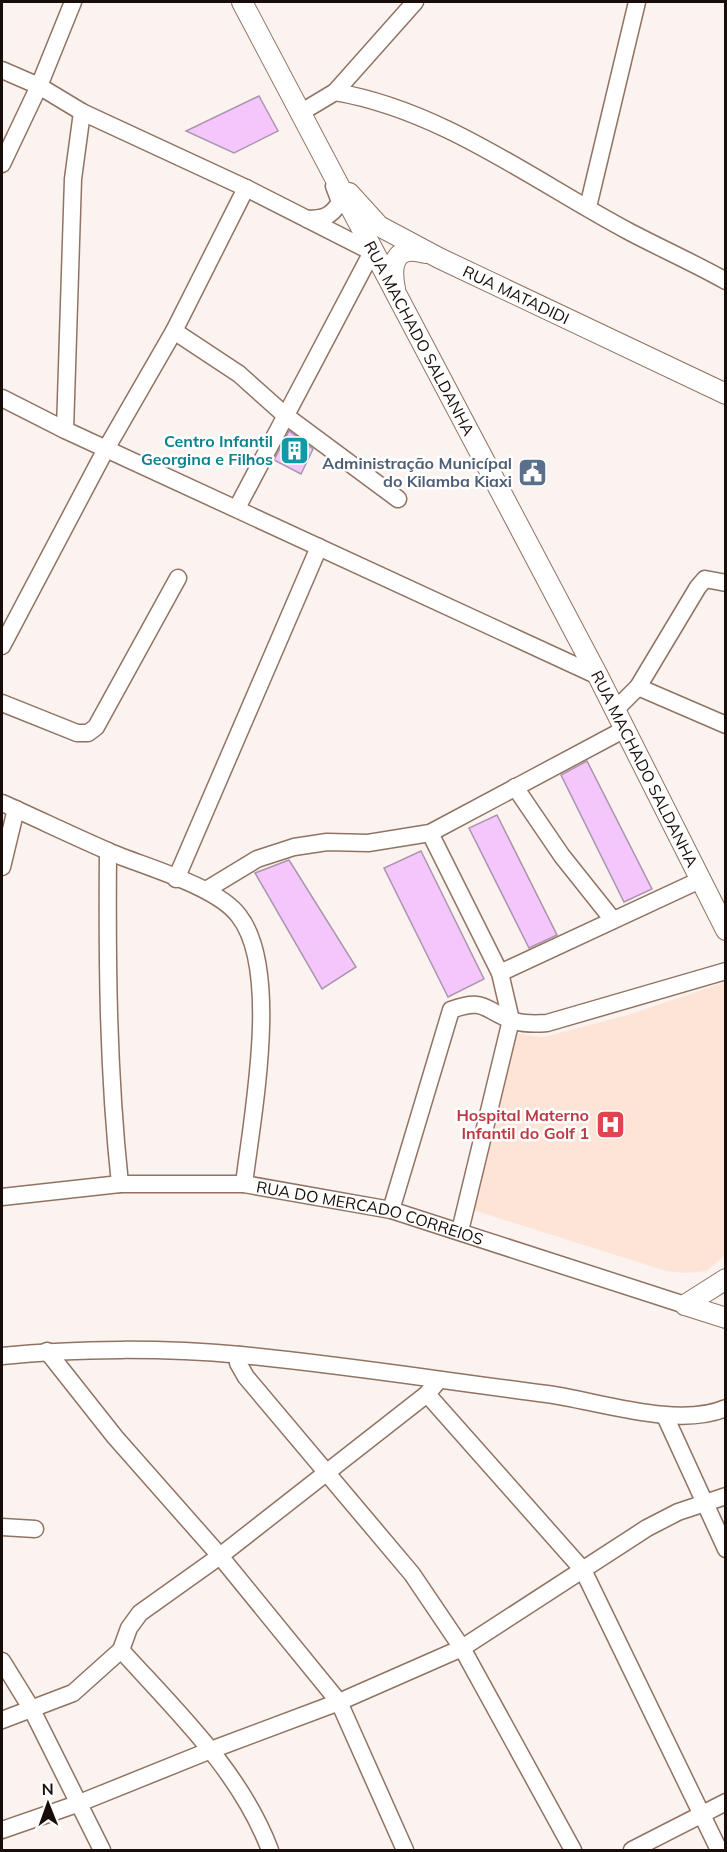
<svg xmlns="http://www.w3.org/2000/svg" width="727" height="1852" font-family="Mulish,sans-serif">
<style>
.built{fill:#fee4d7}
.building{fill:#f4c6fc;stroke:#ab95af;stroke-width:1.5}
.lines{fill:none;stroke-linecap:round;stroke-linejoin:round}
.minor-casing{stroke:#927363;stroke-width:19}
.tertiary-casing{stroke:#927363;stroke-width:22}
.minor{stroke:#fff;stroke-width:16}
.tertiary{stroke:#fff;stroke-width:20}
.labels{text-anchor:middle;stroke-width:5;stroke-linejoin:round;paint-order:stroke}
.street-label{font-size:16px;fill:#180d08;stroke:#fff}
.culture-label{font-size:16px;font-weight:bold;fill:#0d838f;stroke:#fff;text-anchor:end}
.service-label{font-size:16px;font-weight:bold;fill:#4e5e75;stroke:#fff;text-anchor:end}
.health-label{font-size:16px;font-weight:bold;fill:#be3a42;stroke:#fff;text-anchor:end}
</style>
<rect width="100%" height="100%" fill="#faf3ef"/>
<path class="built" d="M725,982L726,1252L723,1257L707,1271L687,1273L666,1271L473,1210L516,1033L544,1037L631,1014Z"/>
<path class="building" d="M259,96L278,131L234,153L186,131Z
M289,431L313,449L301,474L274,460Z
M587,761L652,889L624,902L561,775Z
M497,815L557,935L529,948L469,828Z
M421,851L484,979L448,997L384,868Z
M289,860L356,967L322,989L255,873Z"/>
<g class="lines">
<defs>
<g id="minor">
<path d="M2,70L39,86L82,112L246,188L372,252L237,508"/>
<path d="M335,92C442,110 534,181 628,231C660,248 694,263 726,281"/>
<path d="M300,113L335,92L415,2"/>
<path d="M2,164L39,86L73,2"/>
<path d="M588,207L637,2"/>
<path d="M307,219C323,219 331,217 340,202L334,186"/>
<path d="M174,331L239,374L286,416L398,499"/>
<path d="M2,398L65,430L598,676"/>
<path d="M65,430L73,179L82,112"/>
<path d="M2,646L106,449L174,331L246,188"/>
<path d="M638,687L726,725"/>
<path d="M2,703L77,733H88L96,727L178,578"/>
<path d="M615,710L638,687L698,587L705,579L726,583"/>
<path d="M515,787L562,856L613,920"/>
<path d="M2,803C38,819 73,836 110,852C145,867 217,886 239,916C281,970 252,1117 244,1184"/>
<path d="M430,833L500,973L511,1020L460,1231"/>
<path d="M108,851C107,964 108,1072 120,1184"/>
<path d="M2,867L16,809"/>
<path d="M176,879L319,547"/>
<path d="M206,890L257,859L294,847L327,842L368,843L430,833L625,729"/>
<path d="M500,973L700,880"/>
<path id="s1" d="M2,1197L120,1184H244L391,1210L685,1305"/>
<path d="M391,1210L451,1010C486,997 484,1011 514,1021C525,1024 535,1024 547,1023L726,971"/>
<path d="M47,1351L115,1437L220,1556L339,1702L405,1850"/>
<path d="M239,1355L238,1363L246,1377L412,1574L462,1648L573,1850"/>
<path d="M2,1356C77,1348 166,1348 241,1355C344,1365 445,1381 547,1394C598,1401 678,1429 726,1408"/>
<path d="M427,1394L583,1570L719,1850"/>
<path d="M665,1416L726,1549"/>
<path d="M2,1527L35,1529"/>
<path d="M121,1650C177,1712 240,1771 270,1850"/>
<path d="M2,1661L31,1708L102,1850"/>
<path d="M2,1720L73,1693L121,1650L129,1628L140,1613L220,1556L427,1394L438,1381"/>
<path d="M2,1830L77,1804L211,1750L339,1702L462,1648L647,1528L678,1512L726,1496"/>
<path d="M632,1850L726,1802"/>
</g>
<g id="tertiary">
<path id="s2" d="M242,2L598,676L726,930"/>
<path id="s3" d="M349,193L379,226L439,258L726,394"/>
<path d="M395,289C390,264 395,244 425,253"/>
<path d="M685,1305L726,1279"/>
<path d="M685,1305L726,1318"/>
</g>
</defs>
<use href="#minor" class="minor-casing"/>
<use href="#tertiary" class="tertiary-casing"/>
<use href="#minor" class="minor"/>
<use href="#tertiary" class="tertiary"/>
</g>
<defs>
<symbol id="building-square" viewBox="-11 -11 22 22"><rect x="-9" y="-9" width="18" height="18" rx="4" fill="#0f9aa8" stroke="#fff"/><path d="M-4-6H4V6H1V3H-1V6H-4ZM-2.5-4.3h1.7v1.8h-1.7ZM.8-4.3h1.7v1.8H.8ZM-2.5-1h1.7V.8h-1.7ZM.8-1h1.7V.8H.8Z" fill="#fff"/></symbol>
<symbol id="civic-square" viewBox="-11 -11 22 22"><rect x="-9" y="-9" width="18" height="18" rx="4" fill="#5c6f8a" stroke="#fff"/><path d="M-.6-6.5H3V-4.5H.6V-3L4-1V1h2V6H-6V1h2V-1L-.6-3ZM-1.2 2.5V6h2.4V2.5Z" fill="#fff"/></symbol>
<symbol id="hospital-square" viewBox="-11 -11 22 22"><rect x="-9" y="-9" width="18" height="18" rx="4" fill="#e0444e" stroke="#fff"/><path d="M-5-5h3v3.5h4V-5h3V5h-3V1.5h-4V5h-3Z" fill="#fff"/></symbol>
</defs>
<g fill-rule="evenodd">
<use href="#building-square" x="278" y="434" width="33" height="33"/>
<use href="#civic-square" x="516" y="456" width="33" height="33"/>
<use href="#hospital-square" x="594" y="1108" width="33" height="33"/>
</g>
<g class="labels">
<g class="street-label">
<text dy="6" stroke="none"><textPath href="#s3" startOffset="198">RUA MATADIDI</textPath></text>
<text dy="6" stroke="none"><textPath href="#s2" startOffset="380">RUA MACHADO SALDANHA</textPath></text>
<text dy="6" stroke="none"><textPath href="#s2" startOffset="866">RUA MACHADO SALDANHA</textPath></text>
<text dy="6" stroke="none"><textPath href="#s1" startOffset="372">RUA DO MERCADO CORREIOS</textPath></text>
</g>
<g class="culture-label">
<text x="273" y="447">Centro Infantil<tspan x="273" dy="18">Georgina e Filhos</tspan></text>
</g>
<g class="service-label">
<text x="512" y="469">Administração Municípal<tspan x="512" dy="18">do Kilamba Kiaxi</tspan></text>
</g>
<g class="health-label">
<text x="589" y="1121">Hospital Materno<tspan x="589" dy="18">Infantil do Golf 1</tspan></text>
</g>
</g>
<rect width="727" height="1852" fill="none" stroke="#180d08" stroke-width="6"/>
<g transform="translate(48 1804) rotate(359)" stroke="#ffffff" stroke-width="4.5" paint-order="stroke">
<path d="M0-4.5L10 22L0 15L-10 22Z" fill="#180d08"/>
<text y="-9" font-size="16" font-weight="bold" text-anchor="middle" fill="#180d08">N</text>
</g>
</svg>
